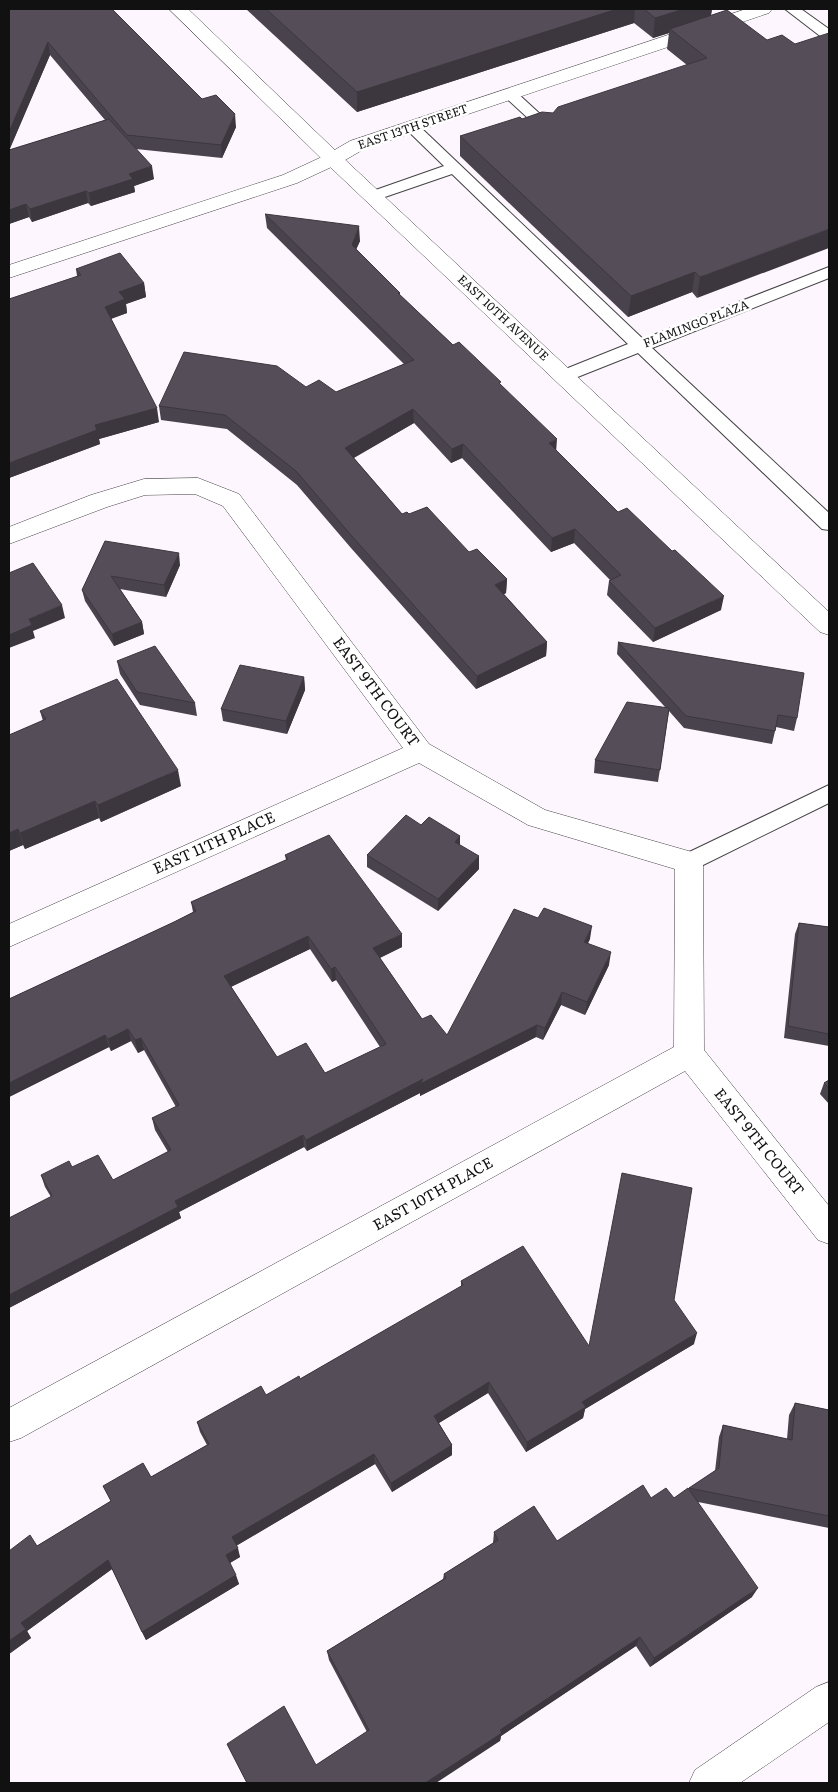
<svg xmlns="http://www.w3.org/2000/svg" width="838" height="1792" font-family="Literata,serif">
<style>
.lines{fill:none;stroke-linecap:round;stroke-linejoin:round}
.service-casing{stroke:#444;stroke-width:2}
.minor-casing{stroke:#444;stroke-width:1}
.tertiary-casing{stroke:#444;stroke-width:1}
.service{fill:#fff;fill-rule:evenodd}
.minor{fill:#fff;fill-rule:evenodd}
.tertiary{fill:#fff;fill-rule:evenodd}
.wall{fill:#49434d;fill-rule:evenodd}
.shaded-wall{fill:#3c373e}
.building{fill:#554e59;stroke:#3c373e;fill-rule:evenodd}
.labels{text-anchor:middle;stroke-width:5;stroke-linejoin:round;paint-order:stroke}
.far-street-label{font-size:12px;fill:#111;stroke:#fff}
.street-label{font-size:15px;fill:#111;stroke:#fff}
</style>
<rect width="100%" height="100%" fill="#fef6fe"/>
<g class="lines">
<defs>
<path id="service" d="M785,9H801L829,29V40L824,39Z
M510,89L515,91L552,125L555,128L552,131H542L505,97L502,94L505,91Z
M412,122L417,124L643,339L829,267V278L652,348L829,513V530L822,529L638,353L570,380L564,382L558,380L555,376L558,372L628,344L452,174L379,199H367L365,196L367,193L444,166L407,130L404,127L407,124Z
M829,785V803L697,868L689,871L681,868L678,862L681,856Z"/>
<path id="minor" d="M746,9H772L769,13L364,149L340,163L297,183L9,278V265L283,175L326,155L350,141Z
M198,478L239,494L429,744L545,810L699,854L703,862L704,1050L829,1206V1244L818,1240L685,1071L21,1438L9,1442V1408L674,1047L675,869L528,825L419,763L9,947V924L403,748L223,506L195,494L145,495L107,507L9,544V527L91,495L144,479Z
M829,1682V1722L740,1783H689L695,1770L816,1687Z"/>
<path id="tertiary" d="M169,9H188L340,155L829,612V635L820,632L326,163Z"/>
</defs>
<use href="#service" class="service-casing"/>
<use href="#minor" class="minor-casing"/>
<use href="#tertiary" class="tertiary-casing"/>
<use href="#service" class="service"/>
<use href="#minor" class="minor"/>
<use href="#tertiary" class="tertiary"/>
</g>
<path class="wall" d="M9,9L202,99L236,127L222,158L136,149L154,179L134,186L135,192L91,206L88,203L32,222L29,217L9,224ZM50,55L105,120L9,150Z
M246,9H712L711,16L767,40L697,298L692,292L628,317L460,156V136L522,119L553,113L687,65L667,49L669,33L653,38L634,23L357,112Z
M265,214L360,241L356,249L400,293V295L453,345L501,385L556,450L618,512L721,610L653,642L607,595L609,581L610,580L574,543L551,552L462,458L451,463L414,423L354,458L402,514H409L469,552L507,579L506,593L504,594L547,642L546,656L476,689L351,548L297,485L227,429L161,420L159,406L306,387L336,392L404,364L267,228Z
M76,269L144,283L146,297L126,304L127,313L111,319L159,422L99,439L100,444L9,478L77,276Z
M105,541L180,565L166,597L120,589L142,622L144,634L114,646L85,601L82,590Z
M618,642L797,718L794,731L776,727L772,744L684,728L669,711L658,782L594,773L595,760L665,707L617,654Z
M117,661L195,703L197,716L140,705L120,674Z
M304,677L305,690L287,734L223,721L221,709Z
M40,711L181,786L101,822L99,818L25,849L23,845L9,851V735L43,721Z
M421,825L460,836V845L479,869L438,911L367,867V855Z
M285,855L402,947L380,958L422,1019L447,1035L590,939L588,943L609,965L585,1015L561,1005L543,1040L536,1037L420,1096V1093L307,1151L304,1147L179,1212L181,1218L9,1308V1218L51,1197L45,1187L41,1175L72,1167L113,1180L168,1152L155,1130L152,1118L176,1107L144,1050L138,1053L131,1041L111,1051L109,1047L9,1097V999L174,922L193,912L191,902L286,860ZM310,949L332,982L336,980L380,1047L325,1073L277,1057L231,987Z
M799,923L829,927V1046L784,1038L795,934Z
M829,1080V1104L820,1094L824,1083Z
M461,1281L589,1346L674,1300L694,1344L585,1409L583,1418L526,1452L488,1393L439,1423L452,1445V1455L392,1492L375,1464L236,1546L240,1557L230,1563L239,1584L146,1640L112,1569L27,1631L31,1638L9,1654V1551L37,1546L111,1501L103,1486L151,1477L207,1445L200,1432L197,1422L266,1395L300,1379L461,1287Z
M795,1403L829,1410V1528L698,1502L752,1597L650,1667L636,1646L501,1736L500,1741L247,1783L227,1744L316,1765L367,1732L329,1660L327,1651L443,1579L444,1574L493,1543L494,1532L557,1541L651,1498H674L715,1471L719,1437L723,1425L787,1439L789,1415Z"/>
<path class="shaded-wall" d="M617,9H635L634,23L357,112V92Z
M684,9H712L710,19L670,29L669,33L653,38L655,18Z
M48,42L50,55L9,151V132Z
M235,114L236,127L222,158L221,145Z
M152,166L154,179L134,186L135,192L91,206L89,193L129,174Z
M86,191L88,203L32,222L30,209Z
M26,204L29,217L9,224V210Z
M359,226L360,241L352,259V245Z
M829,229V248L697,298L700,277Z
M695,272L692,292L628,317L631,296Z
M144,283L146,297L126,304L127,313L107,320L105,307L119,292Z
M157,408L159,422L99,439L100,444L9,478V463L95,425Z
M413,409L414,423L346,462L345,448Z
M557,439L556,453L549,443Z
M463,444L462,458L451,463L452,449Z
M575,529L574,543L551,552L552,538Z
M179,553L180,565L166,597L164,585Z
M507,579L506,593L494,599L495,585Z
M724,596L721,610L653,642L655,628Z
M62,605L65,618L33,631L35,638L9,648V635L29,619Z
M142,622L144,634L114,646L112,634Z
M547,642L546,656L476,689L477,676Z
M304,677L305,690L287,734L286,721Z
M178,770L181,786L101,822L98,805Z
M95,801L99,818L25,849L20,833Z
M18,829L23,845L9,851V833Z
M460,836V849L455,842Z
M479,856V869L438,911V899Z
M592,926L590,939L582,955L584,942Z
M402,934V947L373,961V948Z
M308,936L310,949L226,989L224,976Z
M611,952L609,965L585,1015L587,1002Z
M335,967L336,980L332,982L331,969Z
M562,992L561,1005L543,1040L545,1028Z
M537,1025L536,1037L420,1096V1093L307,1151L306,1140L423,1079Z
M128,1029L131,1041L111,1051L108,1039Z
M105,1035L109,1047L9,1097V1083Z
M141,1038L144,1050L138,1053L135,1040Z
M303,1135L304,1147L179,1212L181,1218L9,1308V1295L175,1201Z
M697,1333L694,1344L585,1409L583,1418L526,1452L527,1442L582,1402Z
M489,1382L488,1393L434,1426V1416Z
M452,1445V1455L392,1492L391,1483Z
M374,1454L375,1464L234,1547L232,1537Z
M238,1548L240,1557L228,1564L226,1555Z
M108,1560L112,1569L27,1631L21,1623Z
M236,1575L239,1584L146,1640L142,1632Z
M758,1588L752,1597L650,1667L654,1658Z
M26,1629L31,1638L9,1654V1641Z
M640,1637L636,1646L501,1736L500,1741L436,1783H425L500,1730Z"/>
<path class="building" d="M9,9H112L202,99L216,95L235,114L221,145L127,135L48,42L9,132Z
M266,9H617L357,92Z
M644,9H684L655,18Z
M727,10L767,40L782,35L795,44L829,33V229L700,277L695,272L631,296L460,136L520,117L522,119L542,112L553,113L558,107L707,58L670,29Z
M109,119L152,166L129,174L133,179L89,193L86,191L30,209L26,204L9,210V150Z
M265,214L359,226L352,245L400,293H398L453,345L459,342L501,382L499,383L557,439L549,443L618,512L627,508L672,551L675,550L724,596L655,628L609,581L621,575L575,529L552,538L463,444L452,449L413,409L345,448L402,514L407,512L409,514L427,507L469,552L477,549L507,579L495,585L547,642L477,676L350,534L296,471L225,415L159,406L184,352L277,366L306,387L319,380L336,392L414,360Z
M120,253L144,283L119,292L125,299L105,307L157,408L95,425L97,430L9,463V299L81,275L76,269Z
M105,541L179,553L164,585L111,576L142,622L112,634L82,590Z
M33,563L62,605L29,619L32,625L9,635V573Z
M618,642L804,673L797,718L778,715L775,731L686,716Z
M155,646L195,703L137,692L117,661Z
M240,665L304,677L286,721L221,709Z
M117,679L178,770L98,805L95,801L20,833L18,829L9,833V735L46,719L40,711Z
M627,702L669,708L660,770L595,760Z
M406,815L421,825L429,817L460,836L455,842L479,856L438,899L367,855Z
M329,835L402,934L373,948L422,1019L431,1015L447,1035L514,909L538,918L544,908L592,926L584,942L611,952L587,1002L562,992L545,1028L537,1025L420,1084L423,1079L306,1140L303,1135L175,1201L178,1207L9,1295V1218L52,1196L41,1175L69,1161L72,1167L98,1155L113,1180L171,1150L152,1118L179,1105L141,1038L135,1040L128,1029L108,1039L105,1035L9,1083V999L174,922L196,911L191,902L288,859L285,855ZM308,936L331,969L335,967L386,1044L325,1073L306,1043L277,1057L224,976Z
M799,923L829,927V1034L788,1026Z
M829,1080V1088L824,1083Z
M622,1173L692,1188L674,1300L697,1333L582,1402L586,1407L527,1442L489,1382L434,1416L452,1445L391,1483L374,1454L232,1537L238,1548L226,1555L236,1575L142,1632L108,1560L21,1623L26,1629L9,1641V1551L30,1535L37,1546L111,1501L103,1486L143,1463L151,1477L209,1444L197,1422L261,1386L266,1395L299,1376L300,1379L463,1285L461,1281L523,1246L589,1346Z
M795,1403L829,1410V1516L689,1488L719,1468L723,1425L792,1440Z
M643,1485L651,1498L666,1488L674,1498L688,1488L758,1588L654,1658L640,1637L500,1730L502,1733L425,1783H247L227,1744L284,1706L316,1765L369,1730L327,1651L446,1578L444,1574L498,1540L494,1532L534,1506L557,1541Z"/>
<g class="labels">
<g class="far-street-label">
<text transform="translate(413 127) rotate(-19)" y="4">EAST 13TH STREET</text>
<text transform="translate(503 318) rotate(43)" y="4">EAST 10TH AVENUE</text>
<text transform="translate(696 324) rotate(-21)" y="4">FLAMINGO PLAZA</text>
</g>
<g class="street-label">
<text transform="translate(376 692) rotate(53)" y="5">EAST 9TH COURT</text>
<text transform="translate(214 843) rotate(-24)" y="5">EAST 11TH PLACE</text>
<text transform="translate(759 1142) rotate(51)" y="5">EAST 9TH COURT</text>
<text transform="translate(433 1194) rotate(-29)" y="5">EAST 10TH PLACE</text>
</g>
</g>
<rect width="838" height="1792" fill="none" stroke="#111111" stroke-width="20"/>
</svg>
